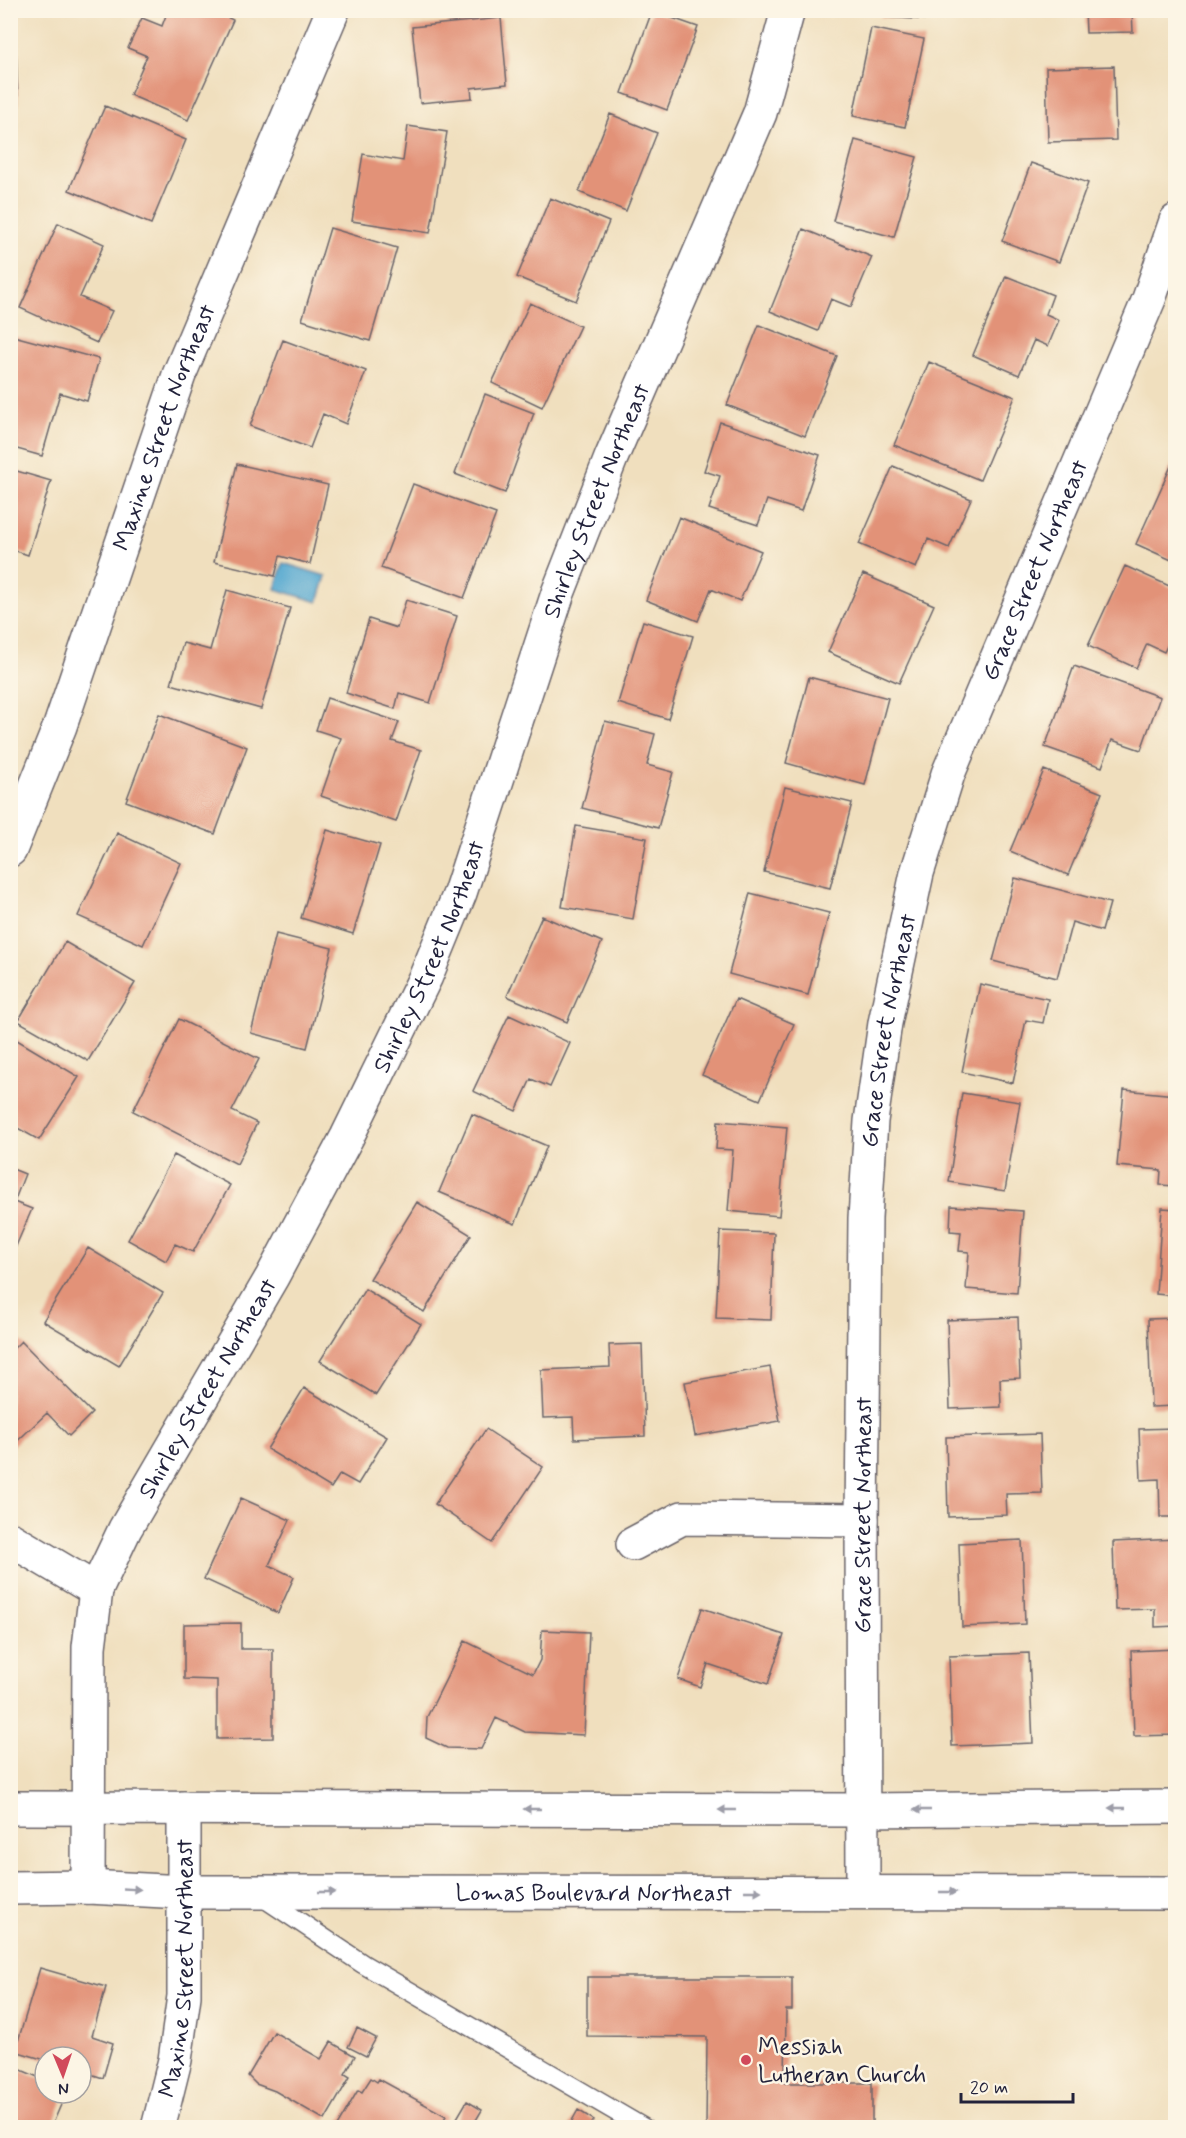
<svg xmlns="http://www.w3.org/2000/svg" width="1186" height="2138" font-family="Mynerve,sans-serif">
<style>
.water{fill:#55a8d0;stroke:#3c6586;stroke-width:1.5}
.building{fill:#e29278}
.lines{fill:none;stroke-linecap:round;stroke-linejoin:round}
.service-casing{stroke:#6a6469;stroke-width:21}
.minor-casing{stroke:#6a6469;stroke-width:36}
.secondary-casing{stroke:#6a6469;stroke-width:36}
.service{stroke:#fff;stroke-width:18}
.minor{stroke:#fff;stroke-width:33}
.secondary{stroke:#fff;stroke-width:33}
.oneway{fill:#9c9ca7}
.poi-dot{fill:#d1495b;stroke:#fcf5e5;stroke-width:2}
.labels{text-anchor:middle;stroke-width:5;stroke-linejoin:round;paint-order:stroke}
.street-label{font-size:24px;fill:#22223b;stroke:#fcf5e5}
.poi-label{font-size:24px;fill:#22223b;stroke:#fcf5e5;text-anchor:start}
</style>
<rect width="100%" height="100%" fill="#fcf5e5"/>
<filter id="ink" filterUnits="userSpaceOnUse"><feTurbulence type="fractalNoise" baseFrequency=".0167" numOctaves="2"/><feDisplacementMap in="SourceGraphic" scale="12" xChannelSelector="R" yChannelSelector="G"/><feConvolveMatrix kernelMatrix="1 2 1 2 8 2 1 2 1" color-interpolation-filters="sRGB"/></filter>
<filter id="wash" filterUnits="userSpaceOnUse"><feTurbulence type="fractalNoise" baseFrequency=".008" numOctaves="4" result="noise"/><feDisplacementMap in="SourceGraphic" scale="24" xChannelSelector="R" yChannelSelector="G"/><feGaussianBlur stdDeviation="1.35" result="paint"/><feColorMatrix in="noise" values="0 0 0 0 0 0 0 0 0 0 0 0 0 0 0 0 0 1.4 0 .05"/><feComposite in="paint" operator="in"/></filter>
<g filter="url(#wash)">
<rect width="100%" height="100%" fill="#f0dfbe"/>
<path class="water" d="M283,563L326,576L318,602L275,589Z"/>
<g id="blocks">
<path class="building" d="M168,10H212L233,20L188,120L130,95L147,56L128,48L142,18L162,26Z
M881,10H934V20L881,17Z
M1085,10H1132L1133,32L1086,33Z
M652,11L698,27L667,110L622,93Z
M10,16H15L18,104L10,105Z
M501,18L507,84L471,88L472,98L420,103L412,27Z
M871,28L924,39L905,127L853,116Z
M1114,66L1116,140L1048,142L1046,68Z
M105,106L186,140L151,224L69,190Z
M610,114L657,133L626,211L579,192Z
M408,126L447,132L430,233L352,221L363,154L403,161Z
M855,140L917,157L894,237L833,221Z
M1031,163L1088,183L1059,262L1002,241Z
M550,198L609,222L576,301L517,277Z
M58,223L104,244L80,297L112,311L97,343L20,308Z
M330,228L397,248L370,341L302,320Z
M803,229L872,257L851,307L831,299L818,331L770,311Z
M1006,276L1053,295L1046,314L1059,320L1048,346L1034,340L1019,375L973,355Z
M530,303L580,326L542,407L492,383Z
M759,325L837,356L805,436L727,405Z
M10,335L99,359L87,401L60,393L42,456L10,447Z
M283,340L366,371L346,424L323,414L310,448L250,426Z
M929,362L1015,397L980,480L894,445Z
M485,394L534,413L505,493L455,474Z
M720,422L820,455L801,511L767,500L758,525L709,509L720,476L704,471Z
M237,464L328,485L310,564L280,556L275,576L214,562Z
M1172,464L1176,465V562L1136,544Z
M893,466L971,499L949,548L928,539L916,568L859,544Z
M10,469L51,481L28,555L10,549Z
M413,484L496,514L464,598L381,568Z
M679,517L761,551L740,601L711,589L698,621L646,600Z
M1125,566L1176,589V628L1164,652L1147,644L1136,668L1088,646Z
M863,574L934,605L899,683L828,652Z
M227,590L290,608L261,709L171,684L183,643L210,650Z
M406,600L457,616L430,703L399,693L395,709L346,693L369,619L397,628Z
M643,621L693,636L668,719L618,703Z
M1074,666L1160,697L1141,750L1112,740L1102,767L1045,747Z
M809,677L888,698L865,785L786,763Z
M327,698L399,722L392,741L421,750L396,822L321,796L341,738L316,730Z
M159,714L247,747L215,834L126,801Z
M605,721L655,734L647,765L673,772L658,828L582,808Z
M1044,770L1102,793L1068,875L1010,851Z
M785,787L852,803L830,888L764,872Z
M576,826L647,838L633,919L562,907Z
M327,830L380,845L353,934L301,918Z
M117,833L181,863L143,945L78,916Z
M1015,878L1110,903L1102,931L1072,922L1057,978L993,961Z
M750,893L829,913L808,995L729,974Z
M542,916L602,942L567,1022L507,996Z
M276,934L332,948L307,1048L251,1033Z
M65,942L135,983L88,1061L18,1021Z
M980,984L1048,999L1043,1023L1026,1020L1013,1083L962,1072Z
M736,999L794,1024L760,1100L702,1075Z
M509,1015L570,1043L550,1087L531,1079L516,1111L473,1091Z
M179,1019L259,1059L232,1111L257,1123L237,1164L133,1111Z
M12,1037L79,1077L39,1140L14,1126L10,1132Z
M1124,1090L1176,1095V1186L1160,1185L1161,1170L1117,1166Z
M962,1093L1020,1102L1005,1191L949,1182Z
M472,1114L547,1146L515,1224L439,1192Z
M718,1121L787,1127L779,1216L728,1211L733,1150L716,1149Z
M174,1155L230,1185L193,1252L175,1244L166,1261L128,1240Z
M10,1168L25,1174L14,1202L32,1209L10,1260Z
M417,1202L471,1235L424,1312L370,1279Z
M951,1206L1023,1211L1017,1293L966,1289L969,1252L959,1251L961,1232L950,1231Z
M1162,1208L1176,1209V1296L1156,1294Z
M720,1231L774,1233L771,1320L716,1318Z
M88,1248L163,1293L119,1366L43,1321Z
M365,1289L421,1324L376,1395L320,1361Z
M1018,1317L1020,1378L1000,1379L1001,1407L950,1409L947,1320Z
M1176,1318V1406L1151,1407L1148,1319Z
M21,1341L92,1413L69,1436L47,1413L10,1448V1352Z
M642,1344L645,1436L574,1439L573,1417L543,1418L541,1370L610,1367L609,1345Z
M770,1367L780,1421L695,1436L685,1382Z
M304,1388L387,1437L358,1484L340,1474L331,1488L267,1449Z
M1176,1428V1517H1160L1159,1479L1141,1480L1139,1429Z
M486,1429L543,1467L492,1543L435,1504Z
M1040,1434L1042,1493L1006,1494L1007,1515L948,1517L946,1437Z
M241,1498L290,1520L269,1565L294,1577L278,1613L204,1579Z
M1176,1539V1626L1155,1627V1609L1115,1610L1113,1542Z
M1022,1540L1025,1624L962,1627L959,1543Z
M702,1608L784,1635L768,1684L708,1664L700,1687L678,1679Z
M241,1623V1649H273V1738L217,1739V1680L184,1679V1624Z
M542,1630L589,1632L584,1735L525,1732L496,1718L481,1749L447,1748L426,1738L427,1717L465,1641L533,1674L540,1660Z
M1176,1649V1735L1134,1736L1131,1651Z
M1029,1653L1033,1743L952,1746L949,1656Z
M40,1968L106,1987L92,2036L113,2043L103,2078L81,2071V2057H45V2060L15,2051Z
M587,1977H792V2010H786L785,2083H872V2128H706L707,2037L587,2036Z
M357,2028L376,2038L366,2056L348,2047Z
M274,2032L321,2059L331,2042L355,2056L345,2074L350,2077L325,2120L275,2091L256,2084L248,2076Z
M14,2067L45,2080V2093H66L51,2128H10V2074Z
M371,2078L377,2082L379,2079L446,2116L439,2128H336L358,2090L362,2092Z
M467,2101L482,2110L472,2127L457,2118Z
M578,2110L594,2120L589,2128H568Z"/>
</g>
</g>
<g filter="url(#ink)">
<use href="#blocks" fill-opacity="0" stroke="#6a6469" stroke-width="1.5"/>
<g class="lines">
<defs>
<path id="service" d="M261,1896L363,1964L644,2128"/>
<g id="minor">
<path id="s1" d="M10,850L60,726L179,375L333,10"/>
<path d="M10,1539L96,1590"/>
<path d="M633,1544L682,1518L862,1520"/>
<path id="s2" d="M88,1887L89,1647L96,1590L125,1529L272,1277L347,1137L426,976L460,893L558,593L611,458L760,113L788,10"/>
<path id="s3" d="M863,1891L862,1520L865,1218L871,1121L885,1023L917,873L948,774L1149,299L1176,221"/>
<path id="s4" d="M158,2128L175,2060L184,1996V1808"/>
</g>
<g id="secondary">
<path d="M10,1808L862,1810L1176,1807"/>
<path id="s5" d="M10,1888L88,1887L183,1892L1176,1893"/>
</g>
</defs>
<use href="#service" class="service-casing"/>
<use href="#minor" class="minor-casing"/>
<use href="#secondary" class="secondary-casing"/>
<use href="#service" class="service"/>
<use href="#minor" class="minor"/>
<use href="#secondary" class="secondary"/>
</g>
<defs><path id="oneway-solid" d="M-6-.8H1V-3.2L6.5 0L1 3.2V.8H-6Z" transform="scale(1.5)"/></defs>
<g class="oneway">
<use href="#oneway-solid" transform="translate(1117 1808) rotate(180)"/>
<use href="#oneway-solid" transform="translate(532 1809) rotate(-180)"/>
<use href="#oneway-solid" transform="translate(727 1810) rotate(-180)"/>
<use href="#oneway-solid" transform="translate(922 1810) rotate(180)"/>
<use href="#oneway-solid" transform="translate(132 1889) rotate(3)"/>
<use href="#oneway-solid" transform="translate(753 1891)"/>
<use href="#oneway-solid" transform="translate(327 1892)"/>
<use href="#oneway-solid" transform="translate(948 1892)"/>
</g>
</g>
<circle class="poi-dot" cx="746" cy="2060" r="6"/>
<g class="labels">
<g class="street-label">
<text dy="8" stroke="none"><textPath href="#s1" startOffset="450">Maxine Street Northeast</textPath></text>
<text dy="8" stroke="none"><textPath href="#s2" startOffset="1500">Shirley Street Northeast</textPath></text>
<text dy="8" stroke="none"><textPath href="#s3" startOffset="1348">Grace Street Northeast</textPath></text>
<text dy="8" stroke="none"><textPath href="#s2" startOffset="1014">Shirley Street Northeast</textPath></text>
<text dy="8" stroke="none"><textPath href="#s3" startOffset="862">Grace Street Northeast</textPath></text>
<text dy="8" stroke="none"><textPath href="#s2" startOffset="528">Shirley Street Northeast</textPath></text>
<text dy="8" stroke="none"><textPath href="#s3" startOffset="376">Grace Street Northeast</textPath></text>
<text dy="8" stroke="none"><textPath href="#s5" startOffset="584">Lomas Boulevard Northeast</textPath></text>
<text dy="8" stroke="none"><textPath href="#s4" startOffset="162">Maxine Street Northeast</textPath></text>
</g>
<g class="poi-label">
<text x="758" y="2054">Messiah<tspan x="758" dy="28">Lutheran Church</tspan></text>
</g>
</g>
<rect width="1186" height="2138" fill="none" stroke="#fcf5e5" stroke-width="36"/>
<g transform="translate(63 2075) rotate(178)"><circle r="28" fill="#fcf5e5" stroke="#a5a1a1" stroke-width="1.5"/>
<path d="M0-4.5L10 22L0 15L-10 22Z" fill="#d1495b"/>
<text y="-9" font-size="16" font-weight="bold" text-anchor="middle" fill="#22223b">N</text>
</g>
<path d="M961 2093v9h112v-9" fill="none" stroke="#22223b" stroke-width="3"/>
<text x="970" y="2093" font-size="18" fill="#22223b" stroke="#fcf5e5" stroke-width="4.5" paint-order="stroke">20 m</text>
</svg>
